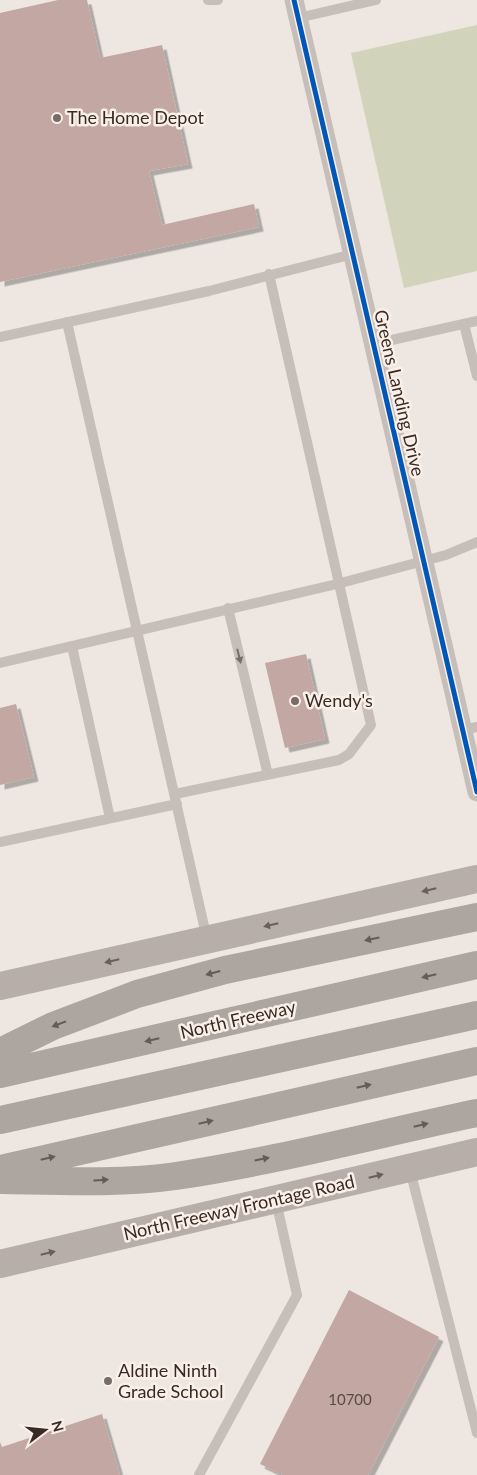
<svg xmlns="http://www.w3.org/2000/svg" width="477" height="1475" font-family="Lato,sans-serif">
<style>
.green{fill:#d1d3ba}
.building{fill:#c2a7a2;filter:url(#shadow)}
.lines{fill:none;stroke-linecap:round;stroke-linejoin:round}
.service{stroke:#c7beb9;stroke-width:10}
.minor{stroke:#c7beb9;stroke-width:19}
.secondary{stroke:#b7aeaa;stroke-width:28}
.motorway{stroke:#aca5a0;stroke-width:28}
.cycleway-casing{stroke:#fbf0e8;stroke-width:8}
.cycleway{stroke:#0057b8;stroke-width:5}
.oneway{fill:#786d69}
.oneway2{fill:#6b5f5b}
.oneway3{fill:#665c57}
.poi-dot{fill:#776c68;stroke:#fbf0e8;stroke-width:2}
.labels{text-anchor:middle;stroke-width:5;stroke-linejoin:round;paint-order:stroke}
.number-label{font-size:15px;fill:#5a4a46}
.poi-label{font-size:18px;fill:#382b27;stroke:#fbf0e8;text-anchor:start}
.street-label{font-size:18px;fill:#382b27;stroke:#fbf0e8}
</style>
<defs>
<filter id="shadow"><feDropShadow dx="4.5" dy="4.5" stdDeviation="0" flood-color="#0004"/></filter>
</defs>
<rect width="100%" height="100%" fill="#ede6e1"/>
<path class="green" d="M477,25V271L404,288L351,53Z"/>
<path class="building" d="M58,0H87L100,58L162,45L188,164L149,171L162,225L254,204L259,227L0,282V13Z
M306,654L325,739L285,748L265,663Z
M16,704L34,777L0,785V708Z
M349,1290L439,1337L368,1475H283L260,1464Z
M102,1414L120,1475H0V1442L2,1447Z"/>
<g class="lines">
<path class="service" d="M208,0H218
M298,18L376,0
M67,322L207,939
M464,324L477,376
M0,337L209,291L353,254
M374,344L477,321
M228,608L268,775
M72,646L110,818
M0,663L337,584L446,555L477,542
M463,730L477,727
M175,794L339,760L349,754L371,725L269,274
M0,842L177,804
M410,1170L477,1433
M199,1475L297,1295L276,1201"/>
<path class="minor" d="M294,0L477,792"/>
<path class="secondary" d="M0,986L477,879
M0,1264L477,1152"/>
<path class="motorway" d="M0,1052L53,1026L137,994L225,970L477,917
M0,1074L477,965
M0,1120L477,1015
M0,1169L477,1061
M1,1180C58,1181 121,1184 176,1176C277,1161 377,1134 477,1113"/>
<defs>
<path id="cycleway" d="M294,0L477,792"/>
</defs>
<use href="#cycleway" class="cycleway-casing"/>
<use href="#cycleway" class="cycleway"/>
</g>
<defs><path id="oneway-solid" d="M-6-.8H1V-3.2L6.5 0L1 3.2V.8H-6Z" transform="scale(1.25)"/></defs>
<use class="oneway" href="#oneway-solid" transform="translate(239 656) rotate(76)"/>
<g class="oneway2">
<use href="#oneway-solid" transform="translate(429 890) rotate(167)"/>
<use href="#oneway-solid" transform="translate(271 925) rotate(167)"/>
<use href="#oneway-solid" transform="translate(112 961) rotate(167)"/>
<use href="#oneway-solid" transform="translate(376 1176) rotate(-14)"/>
<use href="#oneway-solid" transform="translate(48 1253) rotate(-13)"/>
</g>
<g class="oneway3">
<use href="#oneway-solid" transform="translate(372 939) rotate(168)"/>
<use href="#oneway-solid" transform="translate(213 973) rotate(165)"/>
<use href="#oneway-solid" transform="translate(429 976) rotate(167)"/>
<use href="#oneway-solid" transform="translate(59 1024) rotate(159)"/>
<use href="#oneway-solid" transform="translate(152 1040) rotate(167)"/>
<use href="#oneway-solid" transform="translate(364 1086) rotate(-13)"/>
<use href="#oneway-solid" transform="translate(206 1122) rotate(-13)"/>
<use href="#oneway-solid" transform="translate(421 1125) rotate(-13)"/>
<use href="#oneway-solid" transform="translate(48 1158) rotate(-13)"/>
<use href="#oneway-solid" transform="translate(262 1159) rotate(-11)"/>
<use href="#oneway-solid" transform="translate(101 1180) rotate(-3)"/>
</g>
<g class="poi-dot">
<circle cx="57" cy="118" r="5"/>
<circle cx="295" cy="701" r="5"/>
<circle cx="108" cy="1381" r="5"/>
</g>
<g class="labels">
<g class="number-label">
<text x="350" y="1405">10700</text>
</g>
<g class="poi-label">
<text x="67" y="124">The Home Depot</text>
<text x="305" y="707">Wendy's</text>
<text x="118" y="1377">Aldine Ninth<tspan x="118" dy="21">Grade School</tspan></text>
</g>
<g class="street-label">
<text transform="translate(399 393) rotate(77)" y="6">Greens Landing Drive</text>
<text transform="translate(238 1020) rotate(-13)" y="6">North Freeway</text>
<text transform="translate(239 1208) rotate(-13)" y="6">North Freeway Frontage Road</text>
</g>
</g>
<g transform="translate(45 1430) rotate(74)" stroke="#fbf0e8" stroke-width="4" paint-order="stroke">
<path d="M0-4L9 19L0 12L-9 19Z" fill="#382b27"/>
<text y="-8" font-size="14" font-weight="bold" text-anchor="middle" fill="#382b27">N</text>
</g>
</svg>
